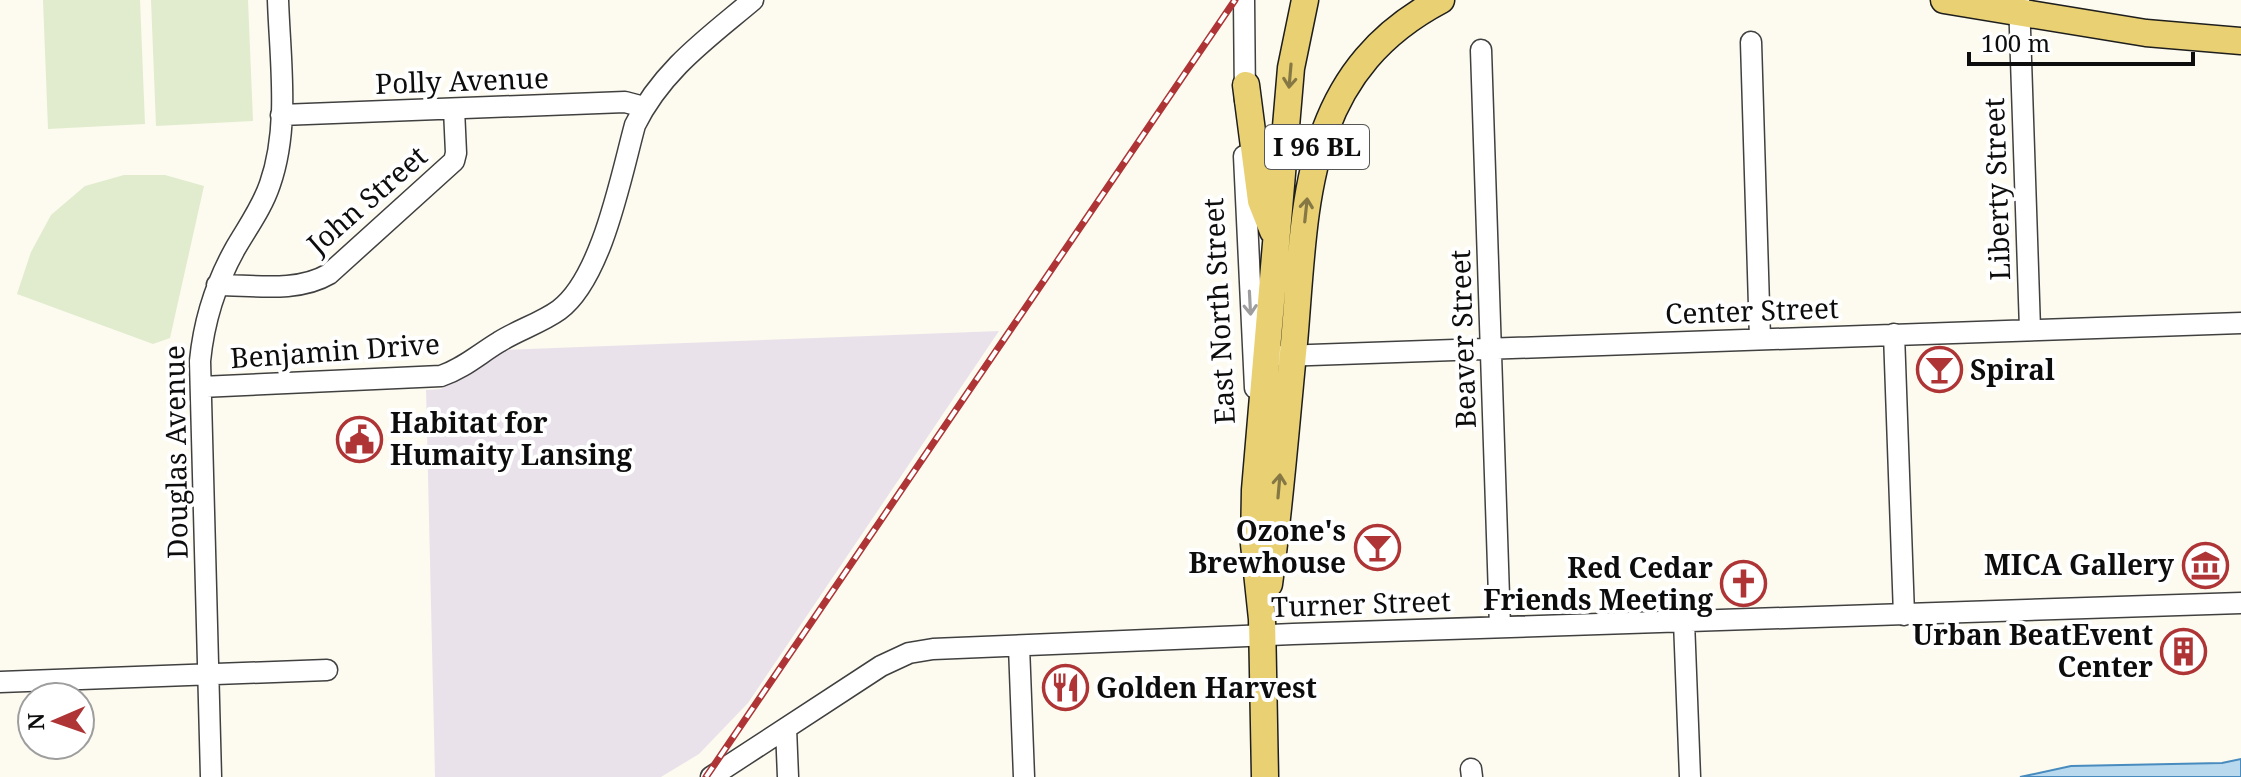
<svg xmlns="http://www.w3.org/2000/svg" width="2241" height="777" font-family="'Noto Serif',serif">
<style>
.industrial{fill:#eae2eb}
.pitch{fill:#e0eccd}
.water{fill:#b9d9ef;stroke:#488bbe;stroke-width:2}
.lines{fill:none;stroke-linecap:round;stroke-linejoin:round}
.minor-casing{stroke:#404040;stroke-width:23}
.major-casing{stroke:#1e1e1e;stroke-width:29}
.minor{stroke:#fff;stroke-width:20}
.major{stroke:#e9d072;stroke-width:26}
.rail-casing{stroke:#ae3436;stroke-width:7}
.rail{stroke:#fff;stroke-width:4;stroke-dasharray:12;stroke-linecap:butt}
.oneway{stroke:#867845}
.oneway2{stroke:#9e9e9e}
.labels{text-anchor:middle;stroke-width:8;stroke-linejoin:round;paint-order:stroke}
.shield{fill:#fff;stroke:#565656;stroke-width:2}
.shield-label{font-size:26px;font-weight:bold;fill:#0d0d0d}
.street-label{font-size:28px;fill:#0d0d0d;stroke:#fff}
.poi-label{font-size:28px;font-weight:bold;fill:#0d0d0d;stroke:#fff;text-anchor:end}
</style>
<rect width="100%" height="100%" fill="#fdfbef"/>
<path class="industrial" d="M999,331L748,703L699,754L661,777H435L426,390L441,389L503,350Z"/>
<path class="pitch" d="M43,0H140L145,124L48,129Z
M151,0H248L253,121L156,126Z
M124,175H165L204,186L170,338L153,344L17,294L31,252L51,215L85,186Z"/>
<path class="water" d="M2241,759V777H2020L2071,766L2222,763Z"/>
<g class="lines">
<defs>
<path id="minor" d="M1244,0L1245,100
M2019,0L2030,329
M1751,42L1760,339
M1481,50L1500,627
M281,115L625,102L644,107
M1244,156L1255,388
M217,285C253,285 297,293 329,274L454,161L456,153L454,109
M1894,334L1904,615
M1282,356L2241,323
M201,387L441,376C464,368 479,354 499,342C518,330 541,323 559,310C602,278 621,176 635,125C662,70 708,38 753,0
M1684,621L1690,777
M1019,646L1024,777
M0,682L327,670
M786,728L788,777
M1471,769L1472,777
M211,777L200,361C204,320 215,285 235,249C247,228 262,208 270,184C290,127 280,60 278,0
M711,777L881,666L909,653L933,649L1293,634L2241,603"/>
<path id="major" d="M1944,0L2146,33L2241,41
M1246,85L1261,201L1273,231
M1269,584C1280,504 1286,423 1294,343C1306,205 1301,74 1441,0
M1265,777L1262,619L1254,544L1255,490L1291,68L1305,0"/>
</defs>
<use href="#minor" class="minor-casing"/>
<use href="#major" class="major-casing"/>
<use href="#minor" class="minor"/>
<use href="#major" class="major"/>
<defs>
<path id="rail" d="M706,777L1235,0"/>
</defs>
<use href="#rail" class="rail-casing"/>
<use href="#rail" class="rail"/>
</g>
<defs><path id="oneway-shaft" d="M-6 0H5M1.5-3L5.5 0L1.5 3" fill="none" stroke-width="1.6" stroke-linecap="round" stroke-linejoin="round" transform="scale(2)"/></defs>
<g class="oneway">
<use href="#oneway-shaft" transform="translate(1290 76) rotate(95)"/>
<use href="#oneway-shaft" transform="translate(1306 210) rotate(-84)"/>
<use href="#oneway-shaft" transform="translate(1279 486) rotate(-85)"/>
</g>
<use class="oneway2" href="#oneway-shaft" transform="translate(1250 303) rotate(87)"/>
<defs>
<symbol id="bar-ring" viewBox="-11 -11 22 22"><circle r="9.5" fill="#fff" stroke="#ae3436" stroke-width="1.5"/><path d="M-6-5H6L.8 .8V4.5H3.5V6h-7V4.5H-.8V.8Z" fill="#ae3436"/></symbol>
<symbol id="civic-ring" viewBox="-11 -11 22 22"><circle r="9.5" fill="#fff" stroke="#ae3436" stroke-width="1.5"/><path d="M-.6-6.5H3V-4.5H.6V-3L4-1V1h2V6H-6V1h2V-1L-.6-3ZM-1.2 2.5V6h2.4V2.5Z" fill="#ae3436"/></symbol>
<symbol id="museum-ring" viewBox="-11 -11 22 22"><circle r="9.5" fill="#fff" stroke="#ae3436" stroke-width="1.5"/><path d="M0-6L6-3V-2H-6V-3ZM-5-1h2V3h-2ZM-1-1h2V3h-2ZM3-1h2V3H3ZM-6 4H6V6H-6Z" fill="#ae3436"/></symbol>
<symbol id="church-ring" viewBox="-11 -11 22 22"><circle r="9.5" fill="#fff" stroke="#ae3436" stroke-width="1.5"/><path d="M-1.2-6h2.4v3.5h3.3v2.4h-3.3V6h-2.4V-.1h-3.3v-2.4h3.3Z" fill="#ae3436"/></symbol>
<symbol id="building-ring" viewBox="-11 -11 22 22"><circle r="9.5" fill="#fff" stroke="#ae3436" stroke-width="1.5"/><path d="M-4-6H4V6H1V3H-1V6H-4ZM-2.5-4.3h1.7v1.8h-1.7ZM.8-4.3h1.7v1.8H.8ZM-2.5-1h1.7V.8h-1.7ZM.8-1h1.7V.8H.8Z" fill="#ae3436"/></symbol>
<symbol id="restaurant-ring" viewBox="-11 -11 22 22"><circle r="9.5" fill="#fff" stroke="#ae3436" stroke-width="1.5"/><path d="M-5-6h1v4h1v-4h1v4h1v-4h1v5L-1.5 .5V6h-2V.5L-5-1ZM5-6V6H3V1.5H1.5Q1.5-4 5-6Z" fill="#ae3436"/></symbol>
</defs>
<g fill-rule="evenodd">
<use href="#bar-ring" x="1914" y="344" width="51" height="51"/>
<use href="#civic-ring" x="334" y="414" width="51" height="51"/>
<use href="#bar-ring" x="1352" y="522" width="51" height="51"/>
<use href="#museum-ring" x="2180" y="540" width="51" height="51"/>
<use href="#church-ring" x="1718" y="558" width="51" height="51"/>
<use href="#building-ring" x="2158" y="626" width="51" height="51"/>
<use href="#restaurant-ring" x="1040" y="662" width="51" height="51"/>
</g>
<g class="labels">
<rect class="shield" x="1265" y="125" width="104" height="44" rx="6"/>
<g class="shield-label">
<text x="1317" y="156">I 96 BL</text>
</g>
<g class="street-label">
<text transform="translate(462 81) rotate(-2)" y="10">Polly Avenue</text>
<text transform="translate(1997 189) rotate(-92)" y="10">Liberty Street</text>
<text transform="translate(367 200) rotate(-41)" y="10">John Street</text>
<text transform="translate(1219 311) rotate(-93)" y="10">East North Street</text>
<text transform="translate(1752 311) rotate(-2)" y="10">Center Street</text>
<text transform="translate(1463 339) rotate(-92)" y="10">Beaver Street</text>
<text transform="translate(335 351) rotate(-4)" y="10">Benjamin Drive</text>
<text transform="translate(176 452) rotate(-91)" y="10">Douglas Avenue</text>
<text transform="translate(1361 604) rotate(-2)" y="10">Turner Street</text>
</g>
<g class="poi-label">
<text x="1970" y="380" text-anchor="start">Spiral</text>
<text x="390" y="433" text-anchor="start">Habitat for<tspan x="390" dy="32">Humaity Lansing</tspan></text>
<text x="1346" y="541">Ozone's<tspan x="1346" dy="32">Brewhouse</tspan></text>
<text x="2174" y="575">MICA Gallery</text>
<text x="1713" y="578">Red Cedar<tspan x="1713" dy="32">Friends Meeting</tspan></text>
<text x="2153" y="645">Urban BeatEvent<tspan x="2153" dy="32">Center</tspan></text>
<text x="1096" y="698" text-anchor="start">Golden Harvest</text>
</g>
</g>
<g transform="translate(56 721) rotate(268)"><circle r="38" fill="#ffffff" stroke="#9e9e9e" stroke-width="2"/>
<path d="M0-6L14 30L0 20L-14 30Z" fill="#ae3436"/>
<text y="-12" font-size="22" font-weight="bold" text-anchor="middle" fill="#0d0d0d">N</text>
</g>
<path d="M1969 52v12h224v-12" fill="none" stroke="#0d0d0d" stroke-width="4"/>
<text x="1981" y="52" font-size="24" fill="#0d0d0d" stroke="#ffffff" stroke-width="6" paint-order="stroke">100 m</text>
</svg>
